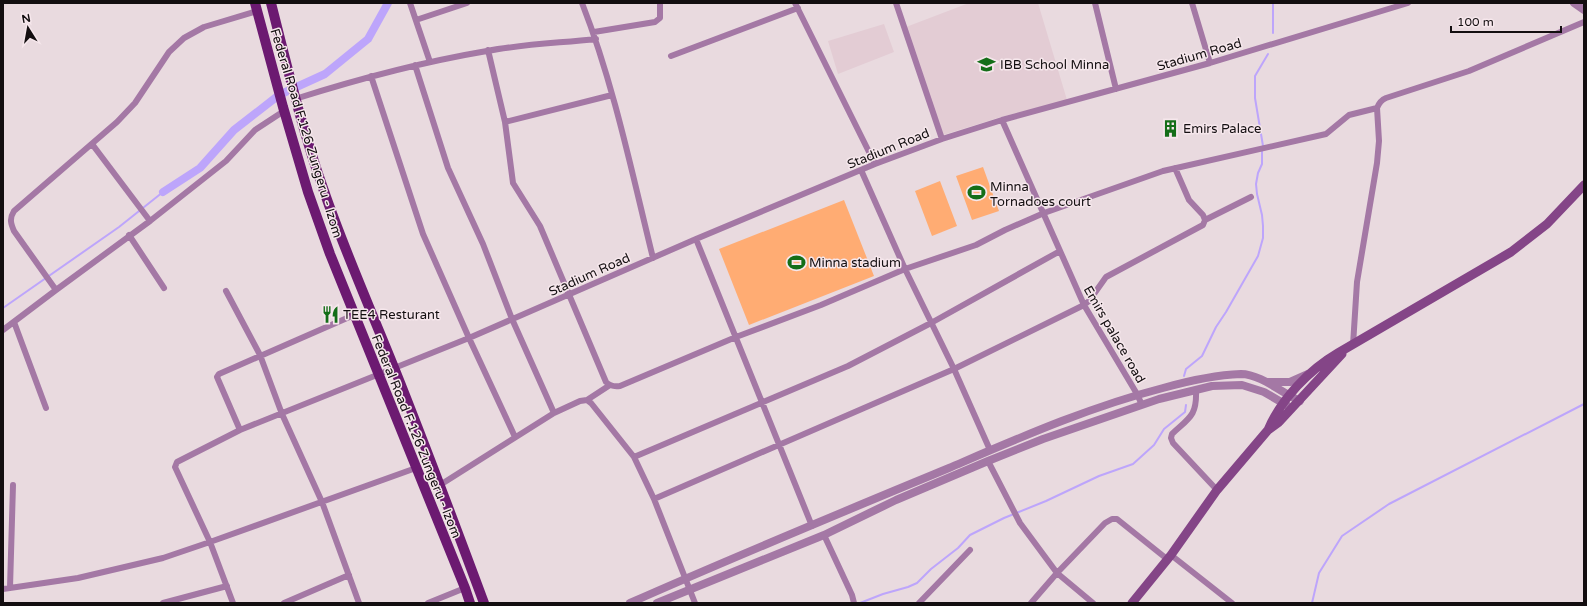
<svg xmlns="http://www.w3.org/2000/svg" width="1587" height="606" font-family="'Varela Round',sans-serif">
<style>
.built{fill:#e3ccd4}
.green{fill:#ffac73}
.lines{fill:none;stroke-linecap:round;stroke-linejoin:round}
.stream{stroke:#bda5fb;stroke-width:2}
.canal{stroke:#bda5fb;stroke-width:8}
.minor{stroke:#a478a5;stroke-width:6}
.tertiary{stroke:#a478a5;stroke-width:8}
.secondary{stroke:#844587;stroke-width:9}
.primary{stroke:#6c1a71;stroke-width:10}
.labels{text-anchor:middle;stroke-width:3;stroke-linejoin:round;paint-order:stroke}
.street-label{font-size:13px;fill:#130e10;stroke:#f6e7ec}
.poi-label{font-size:13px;fill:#130e10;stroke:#f6e7ec;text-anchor:start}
</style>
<rect width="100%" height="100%" fill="#e9dadf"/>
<path class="built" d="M969,3H1038L1067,100L1001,117L943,135L906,27Z
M884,24L894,52L838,74L828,41Z"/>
<path class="green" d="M983,167L999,211L972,220L956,176Z
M940,181L957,226L932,236L915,191Z
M844,200L874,276L749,325L719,249Z"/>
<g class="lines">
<path class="stream" d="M1273,3V33
M1263,146L1255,98V76L1268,54
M3,308L119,227L163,192
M1184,376L1186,369L1202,356L1216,327L1226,312L1258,256L1263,238V226L1262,215L1257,194L1256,184L1258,173L1262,164V151
M860,603L883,594L908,587L917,583L931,569L958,548L970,535L1004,518L1046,501L1099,476L1133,464L1154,445L1164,429L1185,412L1186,405
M1312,603L1319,573L1342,536L1389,504L1584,404"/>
<path class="canal" d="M163,192L200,168L234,130L279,95L325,74L368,39L388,3"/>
<path class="minor" d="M410,3L430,62
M582,3C614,85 632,173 653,258
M795,3L875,164
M896,3L942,139
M1095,3L1116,89
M1192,3L1210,63
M416,20L467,3
M594,32L655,22L660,18V3
M488,50L505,122L513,183L540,226L606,382C610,386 614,387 620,386L736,337L821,305L905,269L976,245L1005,230L1044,213L1163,171L1326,134L1349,115L1377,108
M671,56L798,8
M415,65L448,168L483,244L512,319L554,413
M371,76L423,234L469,338L515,437
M295,99C358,79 422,62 487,51C523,44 560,43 596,39
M1002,120L1084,305L1137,394L1142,405
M505,122L612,95
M92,144L150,221
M861,170L905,269L954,369L990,450
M1205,220L1251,197
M129,235L164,288
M696,239L812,526
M56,290L14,231C11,224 9,219 14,211L117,122L135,103L169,52L184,38L204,27L257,11
M226,291L260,355L282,414L322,502L359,603
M14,322L46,408
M3,330L56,290L150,221L226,161L255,130L284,111
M1353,345L1357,282L1377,163L1379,141L1377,108C1379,103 1381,100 1386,98L1469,71L1584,22
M1196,391C1197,416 1189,418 1172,434L1171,438L1173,443L1217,490
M587,400L610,385
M240,430L217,377L219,374L354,315
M634,457L848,366L931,323L1060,251
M988,461L1020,523L1057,573L1093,603
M440,485L554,413L580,401L587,400L591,403L634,457L654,499L695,603
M654,499L954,369L1084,305L1089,301L1106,277L1203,225L1205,220L1203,215L1189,200L1175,168
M824,535L852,595L854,603
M1171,555L1232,603
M10,588L13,485
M3,589L78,578L163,558L210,542L416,468
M163,603L227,586
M233,603L210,542L175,467L177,462L240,430L469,338L696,239L875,164L942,139L1002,120L1210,63L1408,3
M284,603L349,575
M428,603L465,588
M919,603L970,550
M1031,603L1057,573L1105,523L1112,519H1117L1167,559"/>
<path class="tertiary" d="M1574,3L1584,10
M1267,382H1290L1308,374
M630,603C736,556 843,512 949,468C1019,438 1089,407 1163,388C1188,381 1214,375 1241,374C1260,374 1282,393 1300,401
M657,603L824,535L896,500L988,461L1043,439L1159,399L1212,386L1242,385L1264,392L1288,406"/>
<path class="secondary" d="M1268,430C1281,399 1309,370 1338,353L1511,252L1547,224L1584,185
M1132,603L1171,555L1217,490L1268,430L1279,422L1342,354"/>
<path class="primary" d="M255,3L283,107L308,192L330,254L465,588L470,603
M271,3C287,66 302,130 324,191C345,252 371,310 395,370C426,447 455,525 484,603"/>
</g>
<defs>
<symbol id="school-bare" viewBox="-9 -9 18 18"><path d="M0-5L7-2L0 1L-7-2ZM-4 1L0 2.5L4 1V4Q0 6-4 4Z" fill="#146e18" stroke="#f6e7ec" stroke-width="2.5" paint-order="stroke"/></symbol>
<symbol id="building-bare" viewBox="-9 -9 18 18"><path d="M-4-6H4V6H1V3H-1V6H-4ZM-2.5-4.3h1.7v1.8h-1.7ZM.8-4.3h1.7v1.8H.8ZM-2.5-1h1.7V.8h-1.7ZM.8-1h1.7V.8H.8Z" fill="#146e18" stroke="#f6e7ec" stroke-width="2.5" paint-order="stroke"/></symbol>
<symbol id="stadium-bare" viewBox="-9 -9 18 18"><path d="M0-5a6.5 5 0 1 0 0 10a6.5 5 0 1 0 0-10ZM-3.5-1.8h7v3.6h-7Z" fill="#146e18" stroke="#f6e7ec" stroke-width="2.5" paint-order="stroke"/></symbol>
<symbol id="restaurant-bare" viewBox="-9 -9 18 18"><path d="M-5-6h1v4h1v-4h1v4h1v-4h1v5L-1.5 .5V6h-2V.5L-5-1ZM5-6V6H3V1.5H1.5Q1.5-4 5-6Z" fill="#146e18" stroke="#f6e7ec" stroke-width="2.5" paint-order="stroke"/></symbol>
</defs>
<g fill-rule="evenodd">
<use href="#school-bare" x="974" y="52" width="25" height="25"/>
<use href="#building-bare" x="1158" y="116" width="25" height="25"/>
<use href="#stadium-bare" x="964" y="180" width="25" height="25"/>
<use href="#stadium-bare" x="784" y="250" width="25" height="25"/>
<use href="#restaurant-bare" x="318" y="302" width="25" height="25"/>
</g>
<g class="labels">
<g class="street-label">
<text transform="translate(1199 54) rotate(-16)" y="5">Stadium Road</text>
<text transform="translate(307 133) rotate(73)" y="5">Federal Road F.126 Zungeru - Izom</text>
<text transform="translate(888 148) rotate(-22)" y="5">Stadium Road</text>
<text transform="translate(589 274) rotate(-24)" y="5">Stadium Road</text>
<text transform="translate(1115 334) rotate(60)" y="5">Emirs palace road</text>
<text transform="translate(417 436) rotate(68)" y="5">Federal Road F.126 Zungeru - Izom</text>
</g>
<g class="poi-label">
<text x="1000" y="69">IBB School Minna</text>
<text x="1183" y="133">Emirs Palace</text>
<text x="990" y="191">Minna<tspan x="990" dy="15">Tornadoes court</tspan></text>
<text x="809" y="267">Minna stadium</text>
<text x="343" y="319">TEE4 Resturant</text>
</g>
</g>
<rect width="1587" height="606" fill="none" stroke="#130e10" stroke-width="8"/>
<g transform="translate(28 28) rotate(349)" stroke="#f6e7ec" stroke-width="3" paint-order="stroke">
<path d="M0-3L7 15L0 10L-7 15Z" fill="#130e10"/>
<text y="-6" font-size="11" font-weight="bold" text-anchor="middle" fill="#130e10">N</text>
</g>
<path d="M1451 26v6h110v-6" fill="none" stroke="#130e10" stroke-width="2"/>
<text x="1457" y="26" font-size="12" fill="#130e10" stroke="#f6e7ec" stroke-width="3" paint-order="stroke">100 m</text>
</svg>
